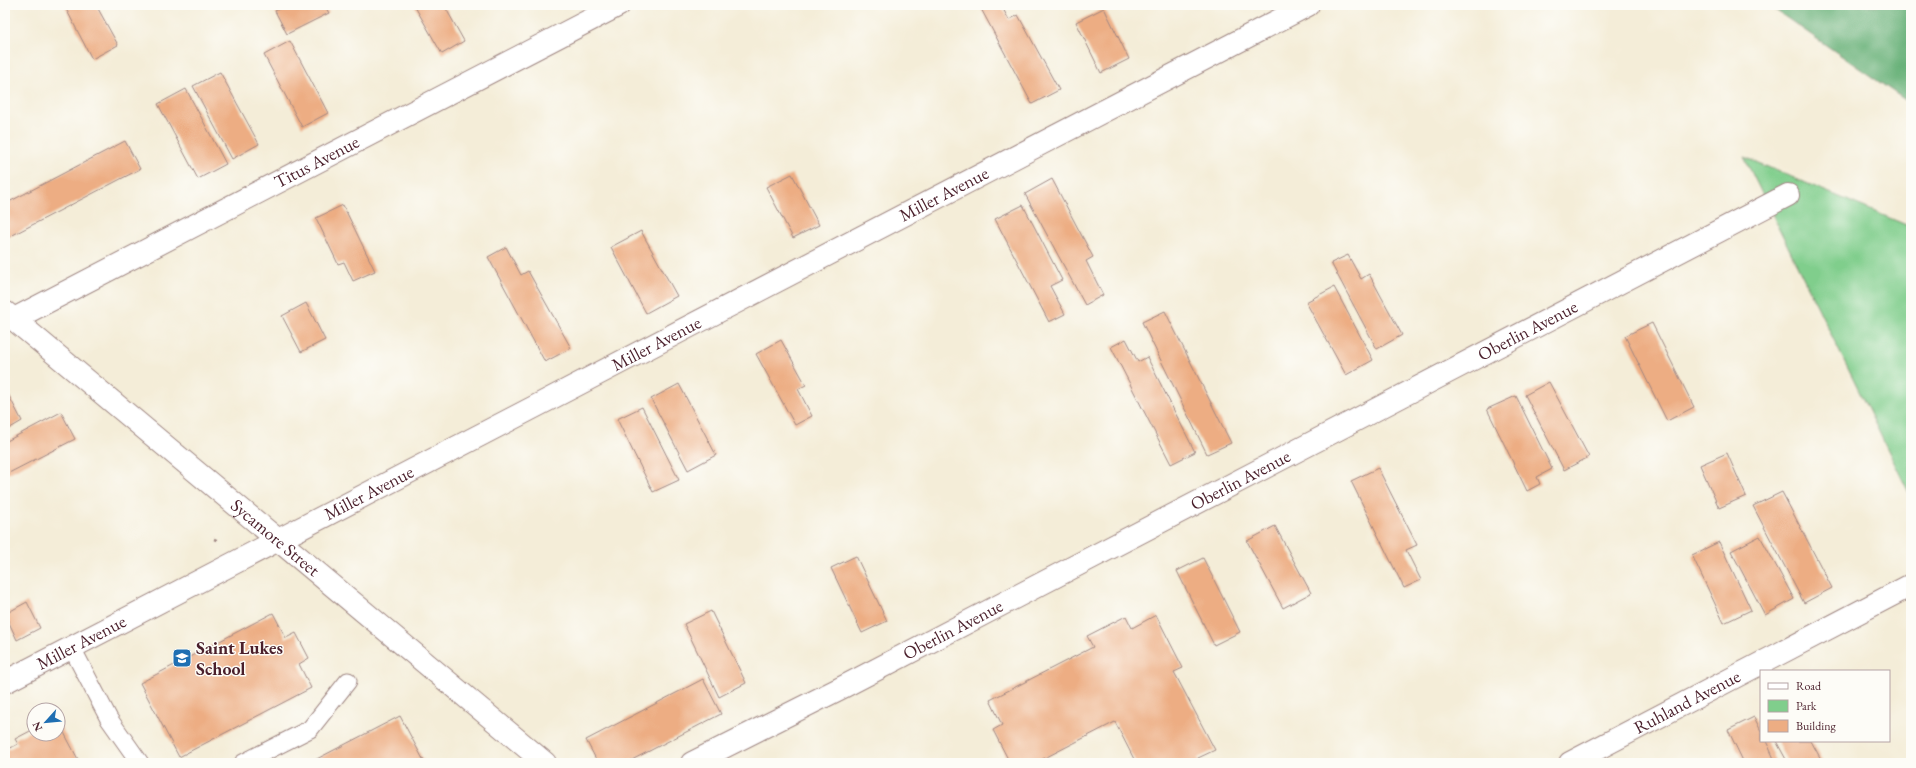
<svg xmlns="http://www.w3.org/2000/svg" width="1916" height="768" font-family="'EB Garamond',serif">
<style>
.green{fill:#80ce8c;stroke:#65765c}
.forest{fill:#68b178;stroke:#596852}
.building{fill:#edad83}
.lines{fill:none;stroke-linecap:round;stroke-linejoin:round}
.lane-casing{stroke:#9f8682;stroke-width:19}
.street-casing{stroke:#9f8682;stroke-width:24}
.secondary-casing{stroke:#9f8682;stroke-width:24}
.path{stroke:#9f8682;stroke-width:2.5;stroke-dasharray:3 3;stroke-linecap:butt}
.lane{stroke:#fff;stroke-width:17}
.street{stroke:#fff;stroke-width:22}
.secondary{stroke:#fff;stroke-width:22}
.labels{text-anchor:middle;stroke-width:3;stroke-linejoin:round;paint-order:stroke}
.street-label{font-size:18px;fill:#4a1f2b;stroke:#fdfcf7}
.poi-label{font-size:18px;font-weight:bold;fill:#4a1f2b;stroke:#fdfcf7;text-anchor:start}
</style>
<rect width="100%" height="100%" fill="#fdfcf7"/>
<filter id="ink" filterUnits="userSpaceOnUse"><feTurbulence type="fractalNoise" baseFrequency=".025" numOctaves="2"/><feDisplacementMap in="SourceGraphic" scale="8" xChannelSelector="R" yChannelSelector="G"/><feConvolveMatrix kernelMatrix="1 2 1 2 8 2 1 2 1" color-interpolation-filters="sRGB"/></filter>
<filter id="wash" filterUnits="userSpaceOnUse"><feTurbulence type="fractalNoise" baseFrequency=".012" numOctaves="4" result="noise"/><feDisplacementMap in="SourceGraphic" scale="16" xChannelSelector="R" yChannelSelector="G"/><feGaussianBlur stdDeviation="0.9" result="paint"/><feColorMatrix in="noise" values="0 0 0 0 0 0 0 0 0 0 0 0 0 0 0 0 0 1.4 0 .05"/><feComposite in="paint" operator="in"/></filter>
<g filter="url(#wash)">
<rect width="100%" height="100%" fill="#f4edd8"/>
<path class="green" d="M1744,157L1911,227V497Z"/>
<path class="forest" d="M1768,5H1911V104Z"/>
<g id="blocks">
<path class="building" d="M64,5H96L118,45L92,59Z
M286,5H324L329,13L287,34L275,11Z
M414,5H444L464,41L442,54Z
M979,5H1001L1009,20L1018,15L1059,90L1032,104Z
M1104,8L1129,59L1101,73L1076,22Z
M290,41L328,113L302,127L264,55Z
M220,72L259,144L232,159L193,86Z
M186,89L226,164L198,179L158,104Z
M125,141L140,169L5,239V204Z
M792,174L819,225L793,238L766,187Z
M1052,179L1093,257L1086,261L1103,295L1085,305L1025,194Z
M343,205L375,271L353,281L344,262L338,264L316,218Z
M1023,205L1062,280L1050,286L1065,314L1049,322L995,219Z
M641,231L677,296L646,313L611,247Z
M506,247L521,275L528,271L571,348L545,362L488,257Z
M1348,255L1361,279L1369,274L1402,335L1377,349L1331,263Z
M1334,287L1373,360L1346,375L1306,302Z
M306,303L325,340L301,352L282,316Z
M1165,311L1231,443L1207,454L1142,322Z
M1652,323L1694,407L1667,421L1625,336Z
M1126,339L1138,362L1147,357L1195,452L1171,464L1111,347Z
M781,340L806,385L798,389L812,416L795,425L756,354Z
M1549,382L1589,457L1564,470L1525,395Z
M679,384L716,455L688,470L651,399Z
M8,394L22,421L5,431V395Z
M1516,396L1552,469L1537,477L1540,484L1527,491L1487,409Z
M642,407L679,480L653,492L617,419Z
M61,412L75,439L5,475V442Z
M1727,453L1746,496L1719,508L1700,465Z
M1378,468L1417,545L1406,550L1421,580L1404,588L1351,481Z
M1782,492L1832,588L1804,603L1753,506Z
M1275,526L1311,593L1283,608L1247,541Z
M1760,536L1794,599L1765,615L1731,551Z
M1719,542L1751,610L1724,623L1692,555Z
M856,556L887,621L862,633L831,568Z
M1203,558L1240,632L1214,645L1177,571Z
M27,602L40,628L17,640L5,614Z
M711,611L746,683L719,697L684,624Z
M273,613L286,638L296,633L309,658L299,664L311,688L179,757L140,683Z
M1156,615L1183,668L1174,672L1215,750L1198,758L1200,763H1136L1115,722L1035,763H1010L993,730L1002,725L990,700L1093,647L1087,636L1126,616L1132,628Z
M703,679L721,714L626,763H598L586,740Z
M400,716L425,763H309Z
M1754,717L1761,731V741H1766L1776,763H1744L1728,730Z
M59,723L80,763H5V751L18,744L15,739L34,729V734H58Z
M1776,741H1811L1823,763H1788Z"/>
</g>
</g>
<g filter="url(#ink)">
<use href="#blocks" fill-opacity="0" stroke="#9f8682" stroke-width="1"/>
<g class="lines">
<defs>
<path id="lane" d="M72,648L109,719L140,763
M243,763L310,729L348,681"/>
<g id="street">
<path id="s1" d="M14,319L619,5"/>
<path id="s2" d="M5,682L1308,5"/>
<path id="s3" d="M692,763L841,688L1788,195"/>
<path id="s4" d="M1570,763L1911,585"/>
</g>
<g id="secondary">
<path id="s5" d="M5,312L545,763"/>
</g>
</defs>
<use href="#lane" class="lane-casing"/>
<use href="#street" class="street-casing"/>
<use href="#secondary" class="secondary-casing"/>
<path class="path" d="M214,539L219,541"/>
<use href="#lane" class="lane"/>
<use href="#street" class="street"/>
<use href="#secondary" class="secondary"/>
</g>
</g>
<defs>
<symbol id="school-square" viewBox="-11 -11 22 22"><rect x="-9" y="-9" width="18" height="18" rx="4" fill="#1f6fb2" stroke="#fdfcf7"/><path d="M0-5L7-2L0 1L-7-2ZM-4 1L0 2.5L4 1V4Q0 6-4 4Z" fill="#fff"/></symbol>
</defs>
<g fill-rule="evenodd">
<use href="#school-square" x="171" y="647" width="22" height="22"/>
</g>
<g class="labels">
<g class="street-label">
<text dy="6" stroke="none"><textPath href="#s1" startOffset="341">Titus Avenue</textPath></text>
<text dy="6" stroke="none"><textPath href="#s2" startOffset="1058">Miller Avenue</textPath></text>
<text dy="6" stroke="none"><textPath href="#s3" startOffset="941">Oberlin Avenue</textPath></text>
<text dy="6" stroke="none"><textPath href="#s2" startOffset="734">Miller Avenue</textPath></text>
<text dy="6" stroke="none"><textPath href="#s3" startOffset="617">Oberlin Avenue</textPath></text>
<text dy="6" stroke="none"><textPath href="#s2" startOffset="410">Miller Avenue</textPath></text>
<text dy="6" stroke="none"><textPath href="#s5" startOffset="352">Sycamore Street</textPath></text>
<text dy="6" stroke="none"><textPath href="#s3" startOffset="293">Oberlin Avenue</textPath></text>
<text dy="6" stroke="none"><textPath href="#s2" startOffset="86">Miller Avenue</textPath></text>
<text dy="6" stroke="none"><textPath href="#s4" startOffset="132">Ruhland Avenue</textPath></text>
</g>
<g class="poi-label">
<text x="196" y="654">Saint Lukes<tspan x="196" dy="21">School</tspan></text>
</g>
</g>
<rect width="1916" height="768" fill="none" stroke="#fdfcf7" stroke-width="20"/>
<rect x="1760" y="670" width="130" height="72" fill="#fdfcf7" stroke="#b5a4a5"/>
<rect x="1768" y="683" width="20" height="6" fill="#ffffff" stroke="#b5a4a5"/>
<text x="1796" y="690" font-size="12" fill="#4a1f2b">Road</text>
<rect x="1768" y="700" width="20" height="12" fill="#80ce8c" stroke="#b5a4a5"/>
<text x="1796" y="710" font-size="12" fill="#4a1f2b">Park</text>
<rect x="1768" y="720" width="20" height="12" fill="#edad83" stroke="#b5a4a5"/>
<text x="1796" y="730" font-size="12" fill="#4a1f2b">Building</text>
<g transform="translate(46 722) rotate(243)"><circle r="19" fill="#fdfcf7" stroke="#b5a4a5"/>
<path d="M0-3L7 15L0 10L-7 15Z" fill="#1f6fb2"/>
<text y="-6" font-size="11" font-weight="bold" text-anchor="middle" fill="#4a1f2b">N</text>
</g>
</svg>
